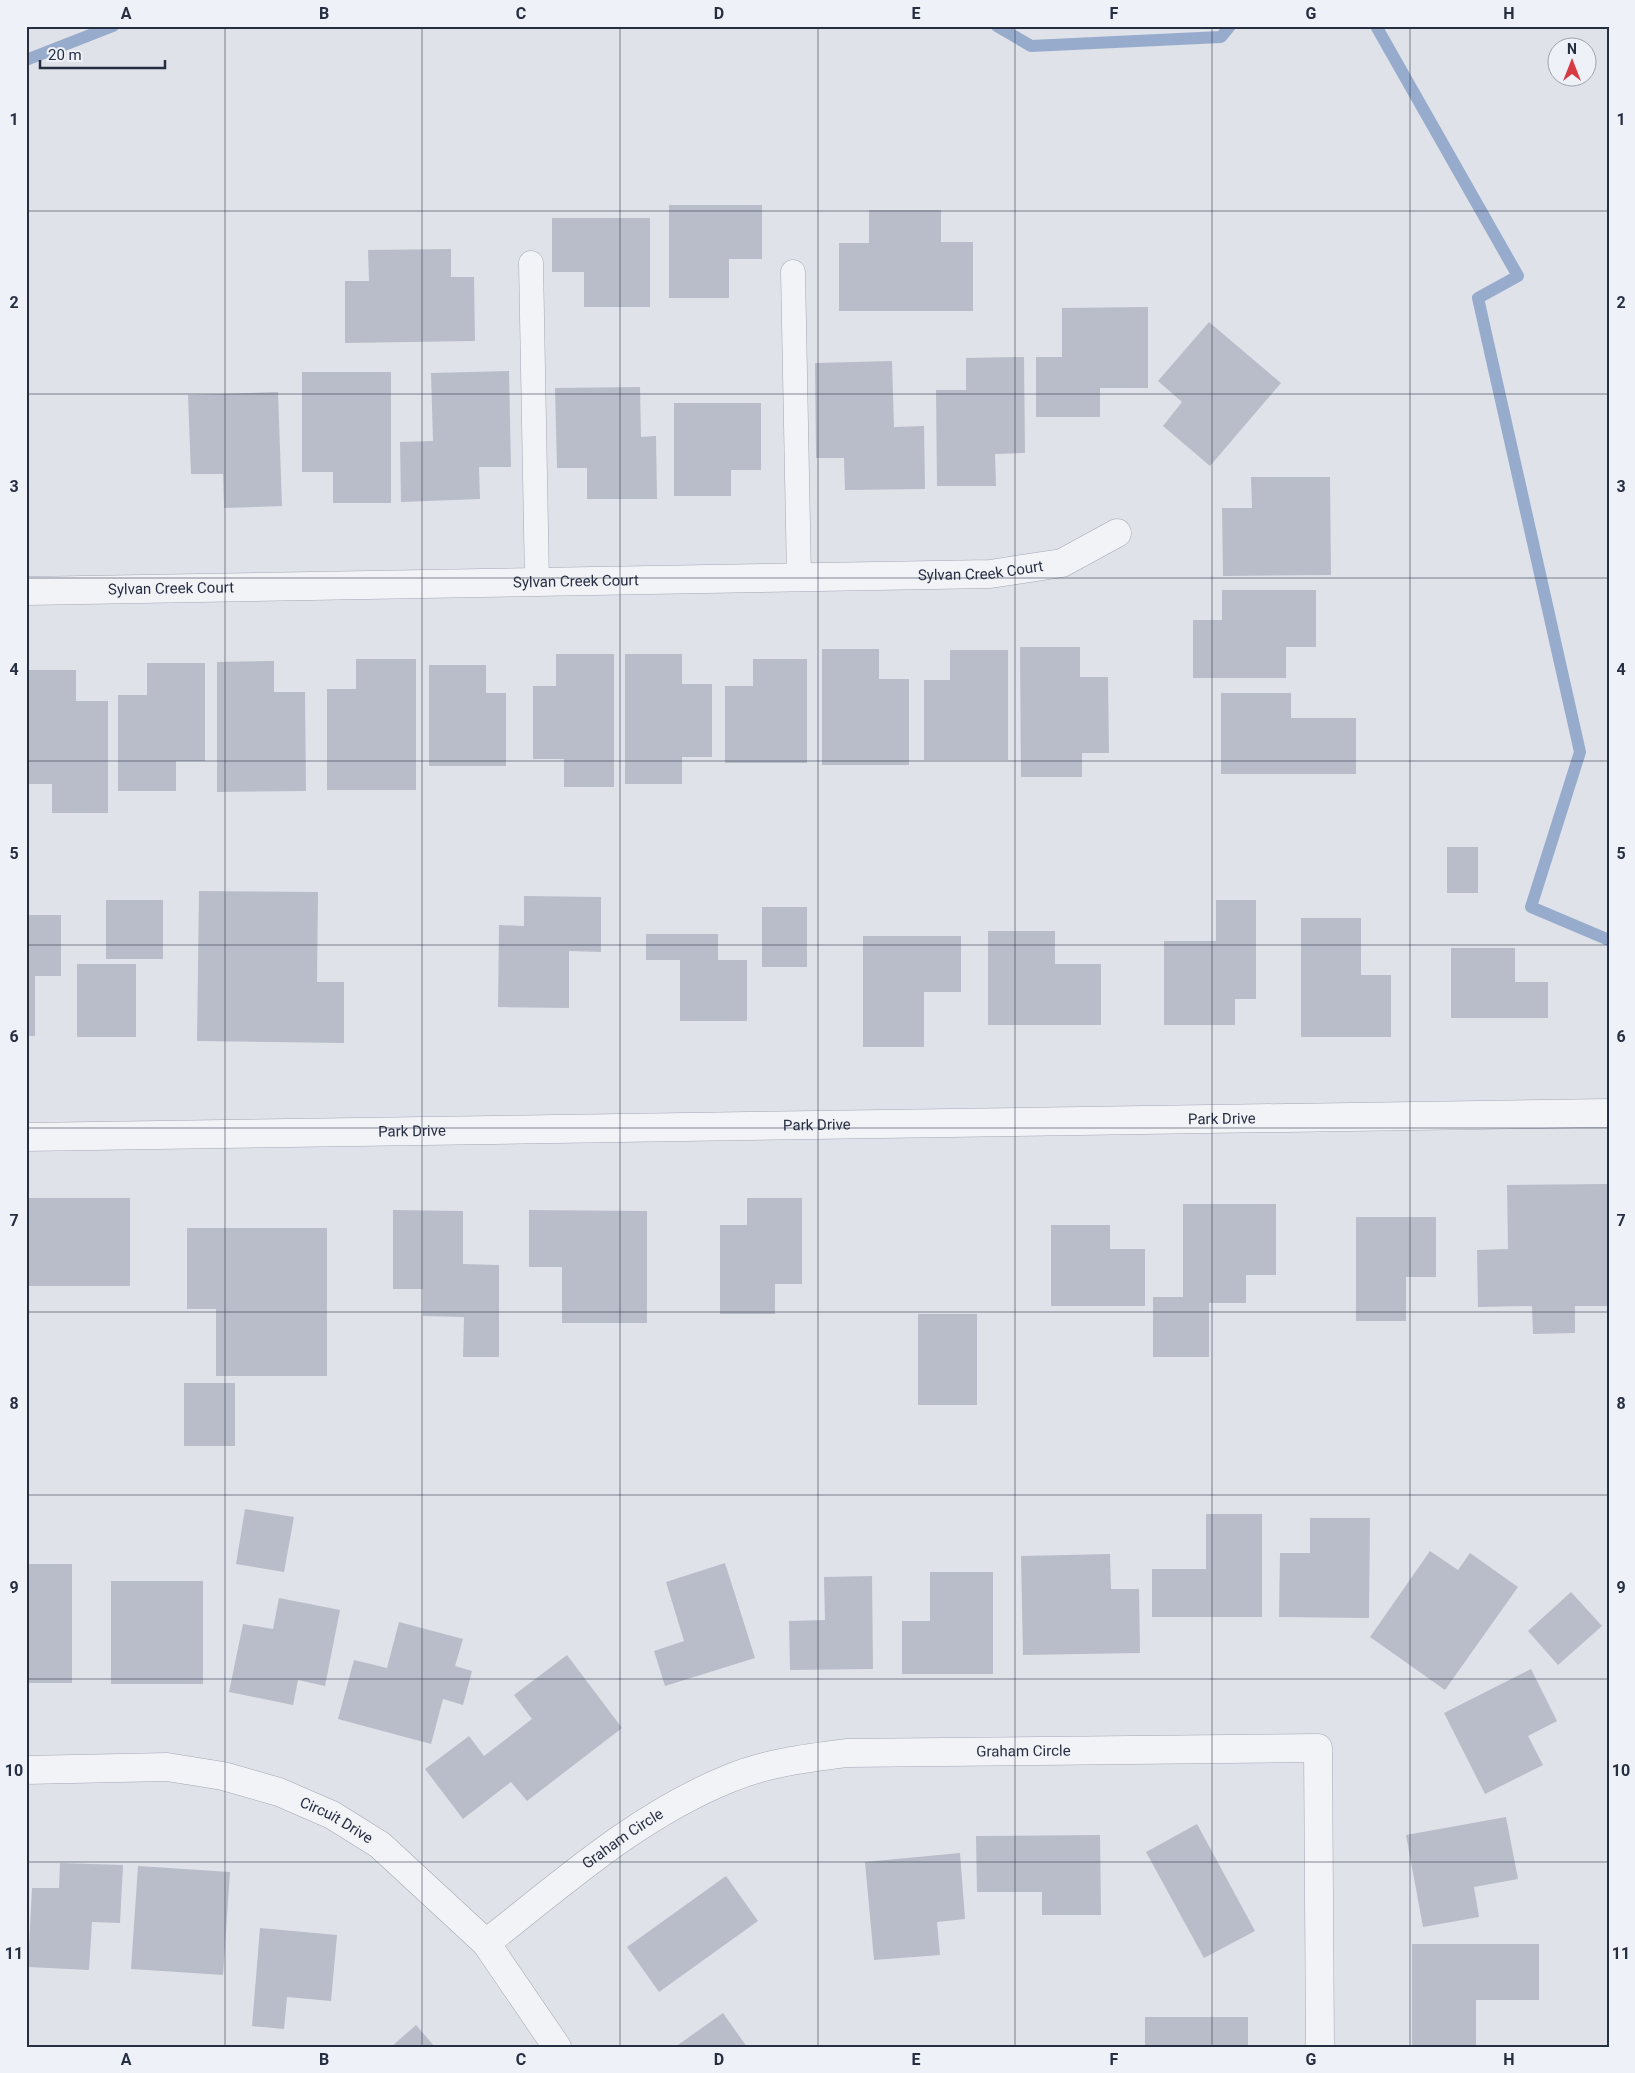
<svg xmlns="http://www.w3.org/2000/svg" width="1635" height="2073" font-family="Roboto,sans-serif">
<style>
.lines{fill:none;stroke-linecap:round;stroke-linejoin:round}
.stream{stroke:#97accc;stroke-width:12}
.building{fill:#b9bdc9}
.lane-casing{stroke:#a4a8b4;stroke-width:25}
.street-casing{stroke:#a4a8b4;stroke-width:29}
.lane{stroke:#f2f3f7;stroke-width:24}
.street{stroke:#f2f3f7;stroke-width:28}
.grid{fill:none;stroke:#262e42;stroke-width:1;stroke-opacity:0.55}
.labels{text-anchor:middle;stroke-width:4;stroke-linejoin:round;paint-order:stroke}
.street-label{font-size:15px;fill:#262e42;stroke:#eef1f7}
.neatline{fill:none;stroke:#262e42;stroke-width:2}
.grid-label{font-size:16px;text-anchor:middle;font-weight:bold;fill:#262e42}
</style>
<rect width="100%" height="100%" fill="#dfe2e9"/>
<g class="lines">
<path class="stream" d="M997,26L1031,46L1221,37L1230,26
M1376,26L1518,276L1478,298L1580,752L1531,907L1609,940
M26,60L113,26"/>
</g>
<path class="building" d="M669,205H762V259H729V298H669Z
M869,210H941V242H973V311H839V243H869Z
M552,218H650V307H584V272H552Z
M451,249V277H474L475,341L345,343V281H369L368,250Z
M1148,307V388H1100V417H1036V357H1062V308Z
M1209,322L1281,383L1210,466L1163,426L1182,402L1158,381Z
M1024,357L1025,453L995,454L996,486H937L936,390H966V358Z
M892,361L894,427L924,426L925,489L845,490L844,458H816L815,363Z
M509,371L511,467H479L480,499L401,502L400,442L433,441L431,373Z
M302,372H391V503H333V472H302Z
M640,387L641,437L656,436L657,499H587V468H557L555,388Z
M278,392L282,506L224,508L223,474H191L188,395Z
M674,403H761V470H731V496H674Z
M1251,477H1330L1331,575L1223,576L1222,508H1252Z
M1222,590H1316V647H1286V678H1193V620H1222Z
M1020,647H1080V677H1108L1109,753H1082V777H1021Z
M822,649H879V679H909V765H822Z
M950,650H1008V760H924V680H950Z
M556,654H614V787H564V759H533V686H556Z
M625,654H682V684H712V757H682V784H625Z
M356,659H416V790H327V689H356Z
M753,659H807V763H725V686H753Z
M274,661V692H305L306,791L217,792V662Z
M147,663H205V761H176V791H118V695H147Z
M429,665H486V693H506V766H429Z
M26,670H76V701H108V813H52V784H26Z
M1221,693H1291V718H1356V774H1221Z
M1447,847H1478V893H1447Z
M199,891L318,892L317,982H344V1043L197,1041Z
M524,896L601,897V952L569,951V1008L498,1007L499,925L524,926Z
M106,900H163V959H106Z
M1216,900H1256V999H1235V1025H1164V941H1216Z
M762,907H807V967H762Z
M26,915H61V976H35V1036H26Z
M1301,918H1361V975H1391V1037H1301Z
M988,931H1055V964H1101V1025H988Z
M646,934H718V960H747V1021H680V960H646Z
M863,936H961V992H924V1047H863Z
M1451,948H1515V982H1548V1018H1451Z
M77,964H136V1037H77Z
M1609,1184V1306H1575V1333L1533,1334L1532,1306L1478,1307L1477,1250L1508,1249L1507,1185Z
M26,1198H130V1286H26Z
M747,1198H802V1284H775V1314H720V1225H747Z
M1183,1204H1276V1275H1246V1303H1209V1357H1153V1297H1183Z
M393,1210L463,1211V1264L499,1265V1357H463L464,1317L423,1316V1289H393Z
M529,1210L647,1211V1323H562V1267H529Z
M1356,1217H1436V1277H1406V1321H1356Z
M1051,1225H1110V1249H1145V1306H1051Z
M187,1228H327V1376H216V1309H187Z
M918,1314H977V1405H918Z
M184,1383H235V1446H184Z
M245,1509L294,1517L284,1572L236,1564Z
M1206,1514H1262V1617H1152V1569H1206Z
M1310,1518H1370L1369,1618L1279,1617L1280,1553H1310Z
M1430,1551L1458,1570L1470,1553L1518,1587L1445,1690L1370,1637Z
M1110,1554L1111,1589H1139L1140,1653L1023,1655L1021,1556Z
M725,1563L755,1658L665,1686L654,1651L684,1641L666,1582Z
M26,1564H72V1683H26Z
M930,1572H993V1674H902V1621H930Z
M872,1576L873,1669L790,1670L789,1621L825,1620L824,1577Z
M111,1581H203V1684H111Z
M1571,1592L1602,1626L1558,1665L1528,1631Z
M279,1598L340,1610L325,1686L298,1680L293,1705L229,1692L243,1624L273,1629Z
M399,1622L463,1639L455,1666L472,1671L463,1705L443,1699L431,1744L338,1719L354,1660L387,1668Z
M567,1655L622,1728L527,1801L511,1782L463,1819L425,1769L469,1736L484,1756L532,1719L514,1695Z
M1531,1669L1557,1721L1528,1736L1543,1765L1485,1794L1444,1713Z
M1506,1817L1518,1879L1474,1887L1479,1917L1423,1927L1406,1835Z
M1197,1824L1255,1931L1204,1958L1146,1852Z
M1100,1835L1101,1915H1042V1892H977L976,1836Z
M960,1853L965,1919L937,1922L940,1955L874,1960L865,1862Z
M60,1863L123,1865L120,1923L92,1922L89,1970L28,1967L32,1888H59Z
M138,1866L230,1872L223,1975L131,1969Z
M726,1876L758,1921L659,1992L627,1947Z
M260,1928L337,1935L331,2001L287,1997L284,2029L252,2026Z
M1412,1944H1539V2000H1476V2047H1412Z
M723,2013L747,2047H675Z
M1145,2017H1248V2047H1145Z
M416,2025L435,2047H391Z"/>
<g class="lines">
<defs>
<path id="lane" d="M531,263L537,582
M793,272L799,577"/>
<g id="street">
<path id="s1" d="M26,591L990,574L1062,563L1117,533"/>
<path id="s2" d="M26,1137L1609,1113"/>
<path id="s3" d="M26,1770L167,1767L223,1776L279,1792L332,1815L380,1845L486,1943L557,2047"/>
<path id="s4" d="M486,1943C563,1883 637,1816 728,1779C766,1763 807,1758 847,1753L1318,1748L1320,2047"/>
</g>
</defs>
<use href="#lane" class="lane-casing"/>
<use href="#street" class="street-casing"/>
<use href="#lane" class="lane"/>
<use href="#street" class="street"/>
</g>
<path class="grid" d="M225,26V2047M422,26V2047M620,26V2047M818,26V2047M1015,26V2047M1212,26V2047M1410,26V2047M26,211H1609M26,394H1609M26,578H1609M26,761H1609M26,945H1609M26,1128H1609M26,1312H1609M26,1495H1609M26,1679H1609M26,1862H1609"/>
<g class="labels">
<g class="street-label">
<text dy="5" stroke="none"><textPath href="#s1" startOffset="955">Sylvan Creek Court</textPath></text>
<text dy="5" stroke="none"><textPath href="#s1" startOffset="550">Sylvan Creek Court</textPath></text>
<text dy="5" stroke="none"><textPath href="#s1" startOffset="145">Sylvan Creek Court</textPath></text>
<text dy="5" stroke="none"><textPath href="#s2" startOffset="1196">Park Drive</textPath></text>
<text dy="5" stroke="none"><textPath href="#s2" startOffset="791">Park Drive</textPath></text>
<text dy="5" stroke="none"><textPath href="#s2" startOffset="386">Park Drive</textPath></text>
<text dy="5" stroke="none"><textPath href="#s4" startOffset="592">Graham Circle</textPath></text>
<text dy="5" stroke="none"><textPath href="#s3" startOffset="320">Circuit Drive</textPath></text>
<text dy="5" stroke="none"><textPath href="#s4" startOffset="172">Graham Circle</textPath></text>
</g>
</g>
<rect width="1635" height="2073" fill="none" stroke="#eef1f7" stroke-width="55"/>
<g transform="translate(1572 62)"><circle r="24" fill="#eef1f7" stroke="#9ea3af"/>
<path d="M0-4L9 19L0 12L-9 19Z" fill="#d83a43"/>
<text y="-8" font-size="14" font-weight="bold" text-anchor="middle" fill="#262e42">N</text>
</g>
<path d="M40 60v8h125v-8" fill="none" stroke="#262e42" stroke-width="2.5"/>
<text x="48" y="60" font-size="15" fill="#262e42" stroke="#eef1f7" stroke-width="4" paint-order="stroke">20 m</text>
<rect x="28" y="28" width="1580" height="2018" class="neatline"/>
<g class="grid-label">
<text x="126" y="19">A</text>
<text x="324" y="19">B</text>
<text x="521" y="19">C</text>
<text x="719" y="19">D</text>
<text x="916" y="19">E</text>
<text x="1114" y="19">F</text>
<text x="1311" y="19">G</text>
<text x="1509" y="19">H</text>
<text x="14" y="125">1</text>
<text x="1621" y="125">1</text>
<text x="14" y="308">2</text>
<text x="1621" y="308">2</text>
<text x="14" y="492">3</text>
<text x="1621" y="492">3</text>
<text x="14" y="675">4</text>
<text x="1621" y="675">4</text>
<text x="14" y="859">5</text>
<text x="1621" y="859">5</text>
<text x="14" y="1042">6</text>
<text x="1621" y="1042">6</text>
<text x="14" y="1226">7</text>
<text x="1621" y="1226">7</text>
<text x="14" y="1409">8</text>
<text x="1621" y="1409">8</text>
<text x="14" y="1593">9</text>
<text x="1621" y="1593">9</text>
<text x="14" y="1776">10</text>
<text x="1621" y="1776">10</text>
<text x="14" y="1959">11</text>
<text x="1621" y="1959">11</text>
<text x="126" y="2065">A</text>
<text x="324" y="2065">B</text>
<text x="521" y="2065">C</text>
<text x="719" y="2065">D</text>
<text x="916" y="2065">E</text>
<text x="1114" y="2065">F</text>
<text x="1311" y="2065">G</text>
<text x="1509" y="2065">H</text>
</g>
</svg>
